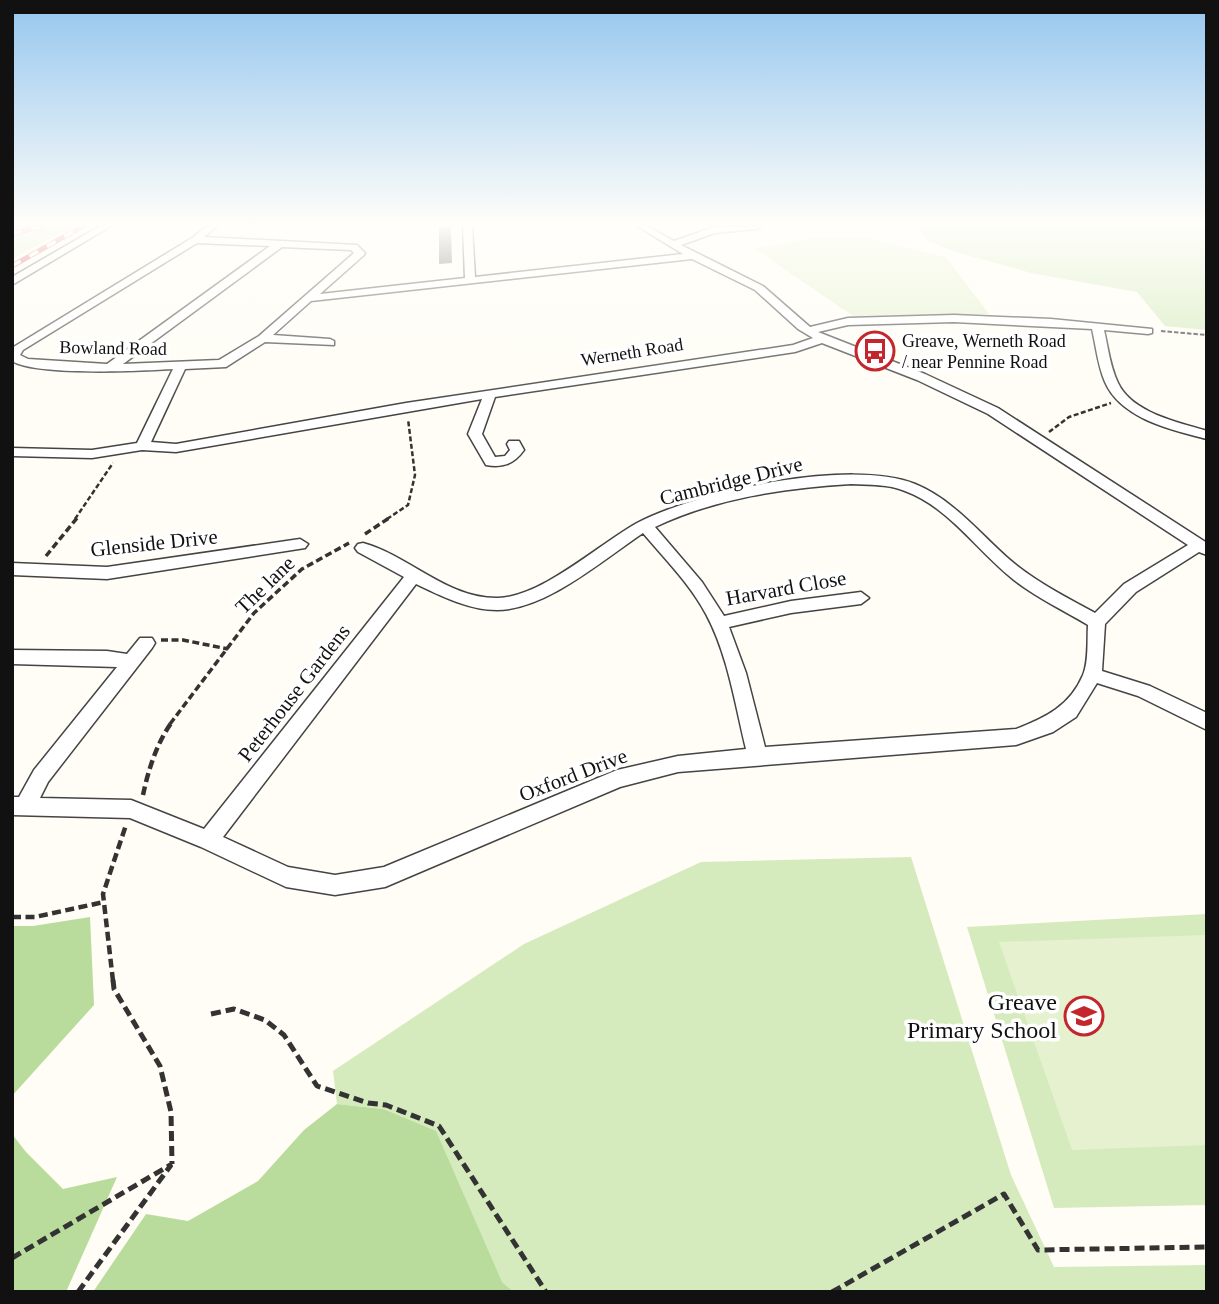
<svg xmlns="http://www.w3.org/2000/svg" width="1219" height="1304" font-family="'Times New Roman',serif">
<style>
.green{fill:#d5ebbd}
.forest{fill:#b9dc9c}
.pitch{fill:#e6f2cf}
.building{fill:#5a524d}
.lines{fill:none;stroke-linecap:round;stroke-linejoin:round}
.minor-casing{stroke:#444;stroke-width:3}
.path-far4{stroke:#333;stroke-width:2;stroke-dasharray:4.5 2;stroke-linecap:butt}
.path-far3{stroke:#333;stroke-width:2.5;stroke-dasharray:5 2.5;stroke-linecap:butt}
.path-far2{stroke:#333;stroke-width:3.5;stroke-dasharray:7 3.5;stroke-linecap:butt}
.path-far1{stroke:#333;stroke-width:4.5;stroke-dasharray:9 4.5;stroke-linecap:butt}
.path{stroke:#333;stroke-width:5;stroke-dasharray:10 5;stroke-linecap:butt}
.minor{fill:#fff;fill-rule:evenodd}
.rail-casing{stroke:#c4262e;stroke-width:5}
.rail{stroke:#fff;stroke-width:3.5;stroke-dasharray:10;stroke-linecap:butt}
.labels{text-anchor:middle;stroke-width:7;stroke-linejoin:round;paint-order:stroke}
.far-poi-label{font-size:18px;fill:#111;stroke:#fff;text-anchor:start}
.far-street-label{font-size:18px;fill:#111;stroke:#fff}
.street-label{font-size:21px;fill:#111;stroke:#fff}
.near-poi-label{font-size:24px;fill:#111;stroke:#fff;text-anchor:end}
</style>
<rect width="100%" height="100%" fill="#fffdf5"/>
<path class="green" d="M49,226H74L12,259V237Z
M916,226H1207V330L1165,326L1137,292L1031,273L950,250L928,241Z
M911,857L1011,1175L1054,1267L1207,1265V1292H514L502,1282L383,1109L337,1104L333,1071L524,944L701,862Z
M1207,914V1205L1054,1208L967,927Z"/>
<path class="forest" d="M90,917L94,1005L12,1096V926H33Z
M337,1104L383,1109L436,1131L502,1282L514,1292H93L146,1214L188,1221L258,1181L304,1130Z
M12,1134L26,1152L63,1189L117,1177L66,1292H12Z"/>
<path class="pitch" d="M862,237L946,257L989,314L853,316L755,249L814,238Z
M1207,935V1145L1072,1150L999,942Z"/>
<path class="building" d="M439,226H451L452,263L439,264Z"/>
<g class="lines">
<defs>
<path id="minor" d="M12,226H30L12,232Z
M100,226H111L12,285V277Z
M207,226H217L204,237L357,245L365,253L364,255L320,294L465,278L463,226H472L475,277L683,254L637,226H647L674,241L714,227L761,226L757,229L715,233L681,245L763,286L810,327L848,318L954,315L1051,319L1152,329V333L1148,334L1104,330C1108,347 1110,367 1118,383C1132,413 1178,422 1207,431V439C1172,430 1121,419 1105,382C1098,366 1096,346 1092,329L954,322L848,325L818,332L925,374L998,408L1207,543V555L1199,552L1136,592L1105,624L1102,671L1150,686L1207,713V730L1138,696L1097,683L1076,717L1053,732L1016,745L678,772L620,787L385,887L335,895L286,887L201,847L130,818L12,815V797H19L34,770L117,667L12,664V650L107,651L127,654L140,638H152L155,643L152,648L48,782L40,798L131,800L204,829L404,577L358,552L355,548L358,544L363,543C410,556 447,599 498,598C542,597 599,544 637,523C698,491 851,458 915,484C954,500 980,534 1010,560C1036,582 1066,597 1095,613L1124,584L1188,545L988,414L917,380L822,343L795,352L495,397L482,434L495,457L505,456L510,450L507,444L509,441H519L524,450C514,464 503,468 486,465L468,434L482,399L176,452L142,450L92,458L12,456V448L92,450L137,443L173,369C141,371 36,376 12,361V348L192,238ZM197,243L270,246L107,364L28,359L20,355L23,350ZM282,247L351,250L354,253L259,336L219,360L123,364ZM692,259L755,290L798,329L813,338L793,345L406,403L176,444L151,442L185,369L226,367L265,342L334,345V341L330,339L273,335L311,301ZM851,484C869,485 888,484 905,491C949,507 978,552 1014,580C1037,598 1063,610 1088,625C1087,640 1089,661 1083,675C1070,706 1045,718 1016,729L765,747L746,673L729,627L791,613L861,604L869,598L861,592L791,601L724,616L702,582L655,527C716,498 784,488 851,484ZM643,533C665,559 690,584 706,614C728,655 735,704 746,749L678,756L617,770L384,867L335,875L288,867L223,837L416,584C441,596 469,610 497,610C546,610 604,559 643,533Z
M300,539L308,544L305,548L107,579L12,575V563L107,567Z"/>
</defs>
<use href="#minor" class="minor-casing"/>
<path class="path-far4" d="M1161,331L1207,335"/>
<path class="path-far3" d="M1049,432L1069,417L1111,403
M75,519L113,463
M387,519L408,505L415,475L408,419"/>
<path class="path-far2" d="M365,534L389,518
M46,556L77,518
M161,640H183L228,649
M170,724L254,613L302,569L349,543"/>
<path class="path-far1" d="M143,795C148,771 157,742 172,722
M12,917H35L104,902
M113,981L103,894L126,825"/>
<path class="path" d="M113,980L114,989L160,1066L171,1112L172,1164
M211,1014L234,1009L265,1020L284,1035L317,1086L368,1103L386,1105L439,1126L546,1292
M12,1258L172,1164
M78,1292L171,1165
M832,1292L1004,1194L1038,1250L1207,1247"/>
<use href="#minor" class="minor"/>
<defs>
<path id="rail" d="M12,234L42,226
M12,266L83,226"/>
</defs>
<use href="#rail" class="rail-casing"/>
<use href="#rail" class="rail"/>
</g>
<linearGradient id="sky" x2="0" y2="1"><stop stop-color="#95c6ee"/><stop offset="0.55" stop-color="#fffefa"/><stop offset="1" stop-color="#fffefa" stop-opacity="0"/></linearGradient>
<rect width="1219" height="408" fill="url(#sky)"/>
<defs>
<symbol id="bus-ring" viewBox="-11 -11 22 22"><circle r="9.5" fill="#fff" stroke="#c4262e" stroke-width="1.5"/><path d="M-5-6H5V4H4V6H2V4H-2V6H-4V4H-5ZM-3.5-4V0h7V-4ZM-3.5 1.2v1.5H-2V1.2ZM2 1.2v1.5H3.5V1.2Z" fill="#c4262e"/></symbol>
<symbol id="school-ring" viewBox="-11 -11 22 22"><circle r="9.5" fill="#fff" stroke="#c4262e" stroke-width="1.5"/><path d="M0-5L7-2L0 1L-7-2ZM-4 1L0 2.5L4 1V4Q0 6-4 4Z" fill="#c4262e"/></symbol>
</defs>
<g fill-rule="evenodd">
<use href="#bus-ring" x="853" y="329" width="44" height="44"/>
<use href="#school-ring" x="1062" y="994" width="44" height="44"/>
</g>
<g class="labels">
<g class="far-poi-label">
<text x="902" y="347">Greave, Werneth Road<tspan x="902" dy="21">/ near Pennine Road</tspan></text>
</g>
<g class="far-street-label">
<text transform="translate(113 348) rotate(1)" y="6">Bowland Road</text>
<text transform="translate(632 352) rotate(-9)" y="6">Werneth Road</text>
</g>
<g class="street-label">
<text transform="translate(731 481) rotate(-14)" y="7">Cambridge Drive</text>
<text transform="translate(154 543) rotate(-6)" y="7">Glenside Drive</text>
<text transform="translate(265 585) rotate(-44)" y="7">The lane</text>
<text transform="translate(786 588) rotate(-10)" y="7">Harvard Close</text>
<text transform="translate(294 693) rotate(-52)" y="7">Peterhouse Gardens</text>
<text transform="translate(573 775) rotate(-21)" y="7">Oxford Drive</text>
</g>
<g class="near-poi-label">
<text x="1057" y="1010">Greave<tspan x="1057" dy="28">Primary School</tspan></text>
</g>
</g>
<rect width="1219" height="1304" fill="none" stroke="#111111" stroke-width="28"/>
</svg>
